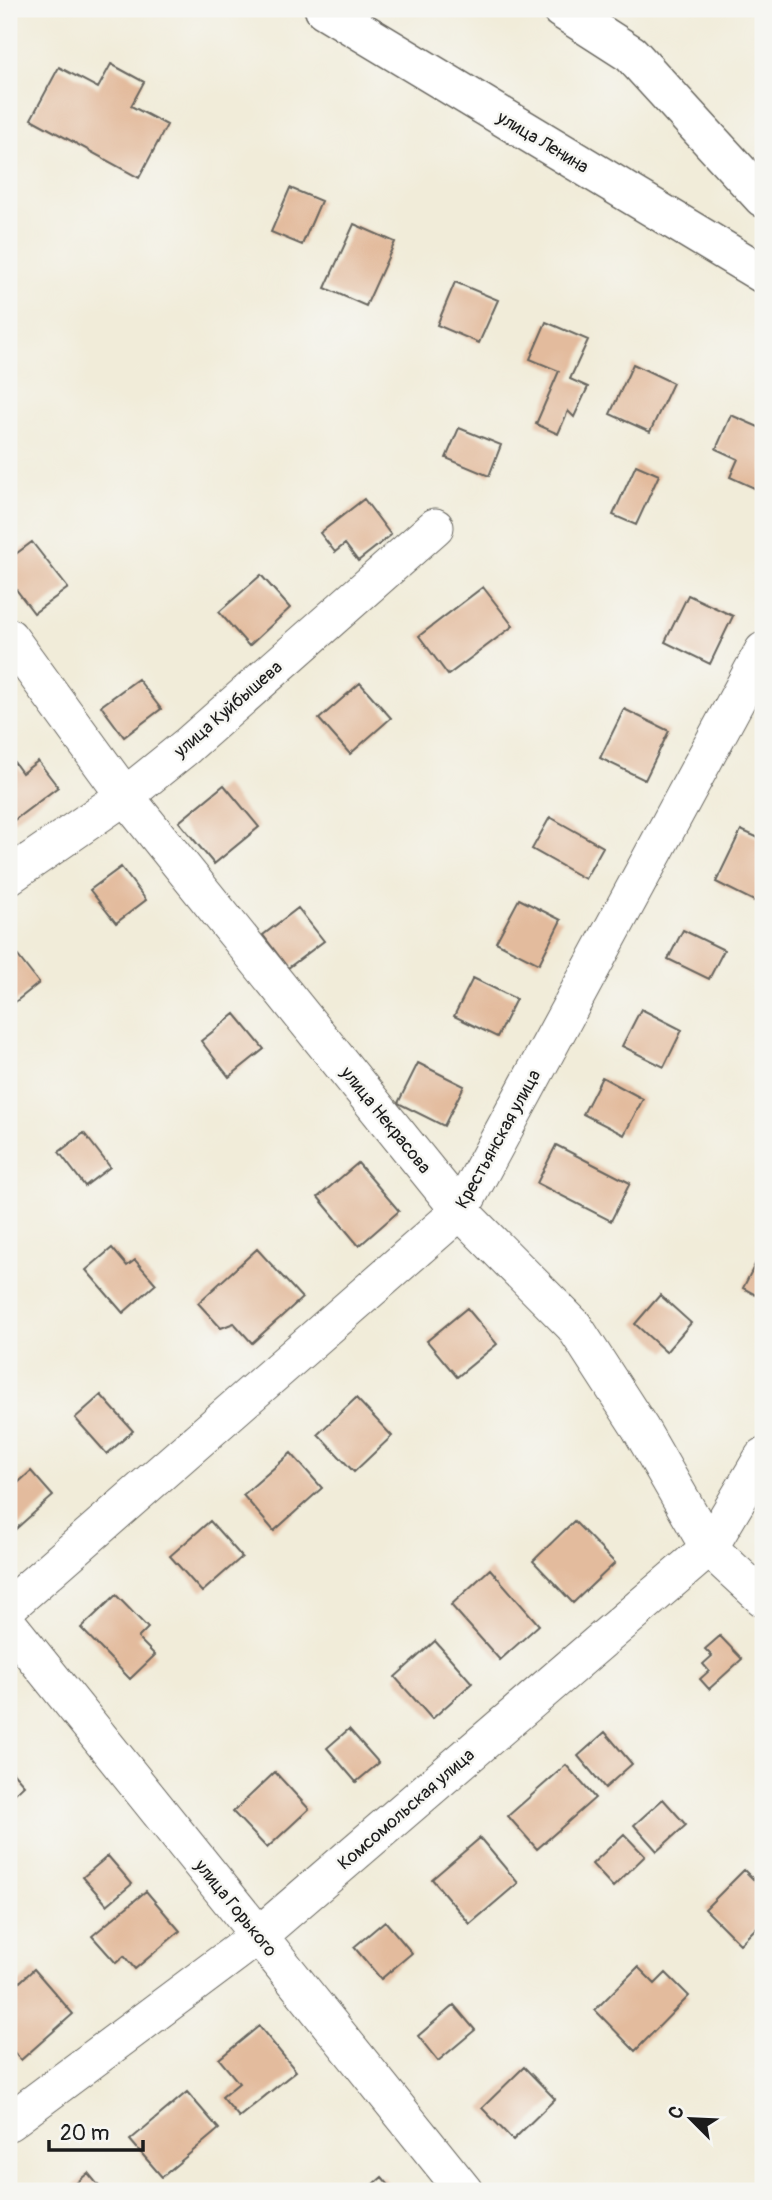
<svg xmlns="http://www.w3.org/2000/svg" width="772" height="2200" font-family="Pangolin,sans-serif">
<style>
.building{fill:#e3bb9d}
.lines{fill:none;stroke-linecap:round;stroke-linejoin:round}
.street-casing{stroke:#67655e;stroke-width:39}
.secondary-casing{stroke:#67655e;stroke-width:41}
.street{stroke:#fff;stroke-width:37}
.secondary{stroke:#fff;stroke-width:38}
.labels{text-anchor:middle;stroke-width:5;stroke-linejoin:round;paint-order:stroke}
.street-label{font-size:18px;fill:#1c1c1c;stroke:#f6f6f2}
</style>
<rect width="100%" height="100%" fill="#f6f6f2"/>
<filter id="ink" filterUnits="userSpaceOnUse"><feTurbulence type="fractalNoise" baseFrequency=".0143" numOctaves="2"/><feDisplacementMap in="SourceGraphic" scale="14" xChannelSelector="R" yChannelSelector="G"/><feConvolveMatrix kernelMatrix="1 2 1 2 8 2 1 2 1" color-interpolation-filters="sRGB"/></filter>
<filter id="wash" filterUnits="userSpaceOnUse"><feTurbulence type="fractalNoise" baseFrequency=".00686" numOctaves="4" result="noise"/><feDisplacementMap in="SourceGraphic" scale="28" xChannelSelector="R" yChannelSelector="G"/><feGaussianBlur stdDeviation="1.57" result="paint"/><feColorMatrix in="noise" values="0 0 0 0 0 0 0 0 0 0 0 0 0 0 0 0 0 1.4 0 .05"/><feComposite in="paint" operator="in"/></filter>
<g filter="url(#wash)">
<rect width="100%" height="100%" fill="#f1ecd9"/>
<g id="blocks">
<path class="building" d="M111,64L144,82L131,106L167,125L139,178L31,119L59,67L98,88Z
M290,188L321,201L302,245L271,232Z
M354,224L395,242L366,306L325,288Z
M455,282L498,300L479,343L437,325Z
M546,322L588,340L570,379L588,387L574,417L568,411L558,434L536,424L559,371L530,359Z
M633,364L673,383L650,432L610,414Z
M731,415L763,429V492L730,477L738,459L716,449Z
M459,428L501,445L489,476L446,458Z
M636,465L659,475L636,525L613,515Z
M364,499L391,535L358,561L345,544L335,552L320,533Z
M32,542L68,588L34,613L9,580V559Z
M261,575L290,608L249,646L219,612Z
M483,587L513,626L448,675L419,636Z
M688,595L733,616L710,664L665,642Z
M138,679L161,709L124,737L101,706Z
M360,683L391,718L350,754L319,719Z
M624,709L669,731L645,780L600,758Z
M38,761L58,787L9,824V767L14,762L22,773Z
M224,785L259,827L214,864L179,822Z
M550,817L603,847L585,879L532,849Z
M741,830L763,840V886L756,902L716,882Z
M121,867L146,900L116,923L90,890Z
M519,899L561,920L539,964L496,942Z
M298,908L324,941L288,968L263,935Z
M683,930L724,950L709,979L668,959Z
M14,951L39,983L9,1007V955Z
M473,978L516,999L497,1037L454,1016Z
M641,1009L682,1030L664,1067L622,1046Z
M235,1014L264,1049L229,1077L201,1041Z
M418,1063L464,1086L444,1126L398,1103Z
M602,1077L643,1099L624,1135L583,1114Z
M84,1133L110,1167L85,1186L59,1152Z
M556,1145L630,1183L611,1221L537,1183Z
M358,1163L399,1211L359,1246L318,1197Z
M112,1248L127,1266L135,1260L156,1284L123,1313L86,1270Z
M257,1249L302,1298L252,1343L234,1323L221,1328L198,1303Z
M763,1249V1299L743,1288Z
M660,1295L691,1323L666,1352L635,1324Z
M467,1308L497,1344L457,1377L427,1341Z
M101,1395L133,1431L107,1454L75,1418Z
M356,1398L392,1436L354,1472L318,1434Z
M291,1453L322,1488L274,1531L243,1495Z
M31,1471L53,1496L9,1535V1491Z
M210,1521L242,1557L202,1592L170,1556Z
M574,1521L615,1563L573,1603L533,1561Z
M490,1569L539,1625L500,1660L451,1605Z
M116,1595L148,1628L138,1638L155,1655L130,1679L81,1628Z
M720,1636L742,1659L709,1689L700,1679L709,1671L703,1664L712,1656L705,1649Z
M435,1641L472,1683L432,1719L395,1677Z
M349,1729L379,1763L356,1782L327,1748Z
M605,1732L632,1764L605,1788L578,1756Z
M566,1765L595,1798L537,1849L508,1816Z
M10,1769L24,1785L9,1799V1770Z
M275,1772L309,1809L267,1848L233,1812Z
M663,1799L686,1825L657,1851L634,1825Z
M624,1834L645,1856L613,1887L592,1864Z
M480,1838L518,1883L470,1924L432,1879Z
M108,1856L132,1884L107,1905L83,1877Z
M744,1870L763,1889V1921L740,1944L705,1909Z
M146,1891L180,1931L135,1969L124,1956L116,1963L92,1936Z
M385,1921L412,1953L381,1979L354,1947Z
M638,1967L655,1984L666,1973L689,1996L635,2051L595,2010Z
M34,1969L73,2014L21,2060L9,2047V1992Z
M454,2005L475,2030L438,2061L418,2036Z
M259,2026L296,2071L239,2117L222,2097L239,2083L219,2059Z
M524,2067L555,2099L513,2140L482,2108Z
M187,2092L219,2129L162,2177L130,2140Z
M88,2173L103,2191H67Z
M382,2177L394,2191H366Z"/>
</g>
</g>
<g filter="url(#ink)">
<use href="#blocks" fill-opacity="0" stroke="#67655e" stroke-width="2"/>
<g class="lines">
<defs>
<path id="street" d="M9,637L125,796L460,1211L574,1326L640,1428L709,1548L763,1598
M9,876L125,796L187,746L435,527
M9,1606L460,1211L763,651
M9,1625L464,2191
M9,2122L258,1936L709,1548L763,1457"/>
<path id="secondary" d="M324,9L763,274
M561,9L631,54L763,198"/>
</defs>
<use href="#street" class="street-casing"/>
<use href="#secondary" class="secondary-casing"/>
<use href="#street" class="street"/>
<use href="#secondary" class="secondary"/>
</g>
</g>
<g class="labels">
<g class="street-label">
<text transform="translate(543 142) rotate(31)" y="6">улица Ленина</text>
<text transform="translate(228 709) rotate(-41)" y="6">улица Куйбышева</text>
<text transform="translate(386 1120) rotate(51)" y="6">улица Некрасова</text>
<text transform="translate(498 1139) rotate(-61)" y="6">Крестьянская улица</text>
<text transform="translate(406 1809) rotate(-41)" y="6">Комсомольская улица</text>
<text transform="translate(236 1908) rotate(51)" y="6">улица Горького</text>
</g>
</g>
<rect width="772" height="2200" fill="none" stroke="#f6f6f2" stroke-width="35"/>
<g transform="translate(691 2119) rotate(294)" stroke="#f6f6f2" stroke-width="5" paint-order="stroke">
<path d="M0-5L12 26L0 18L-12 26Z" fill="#1c1c1c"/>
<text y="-10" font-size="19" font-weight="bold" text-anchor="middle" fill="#1c1c1c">С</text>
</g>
<path d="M49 2140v10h94v-10" fill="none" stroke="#1c1c1c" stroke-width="3.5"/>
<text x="60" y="2140" font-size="21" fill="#1c1c1c" stroke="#f6f6f2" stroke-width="5" paint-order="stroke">20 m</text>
</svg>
